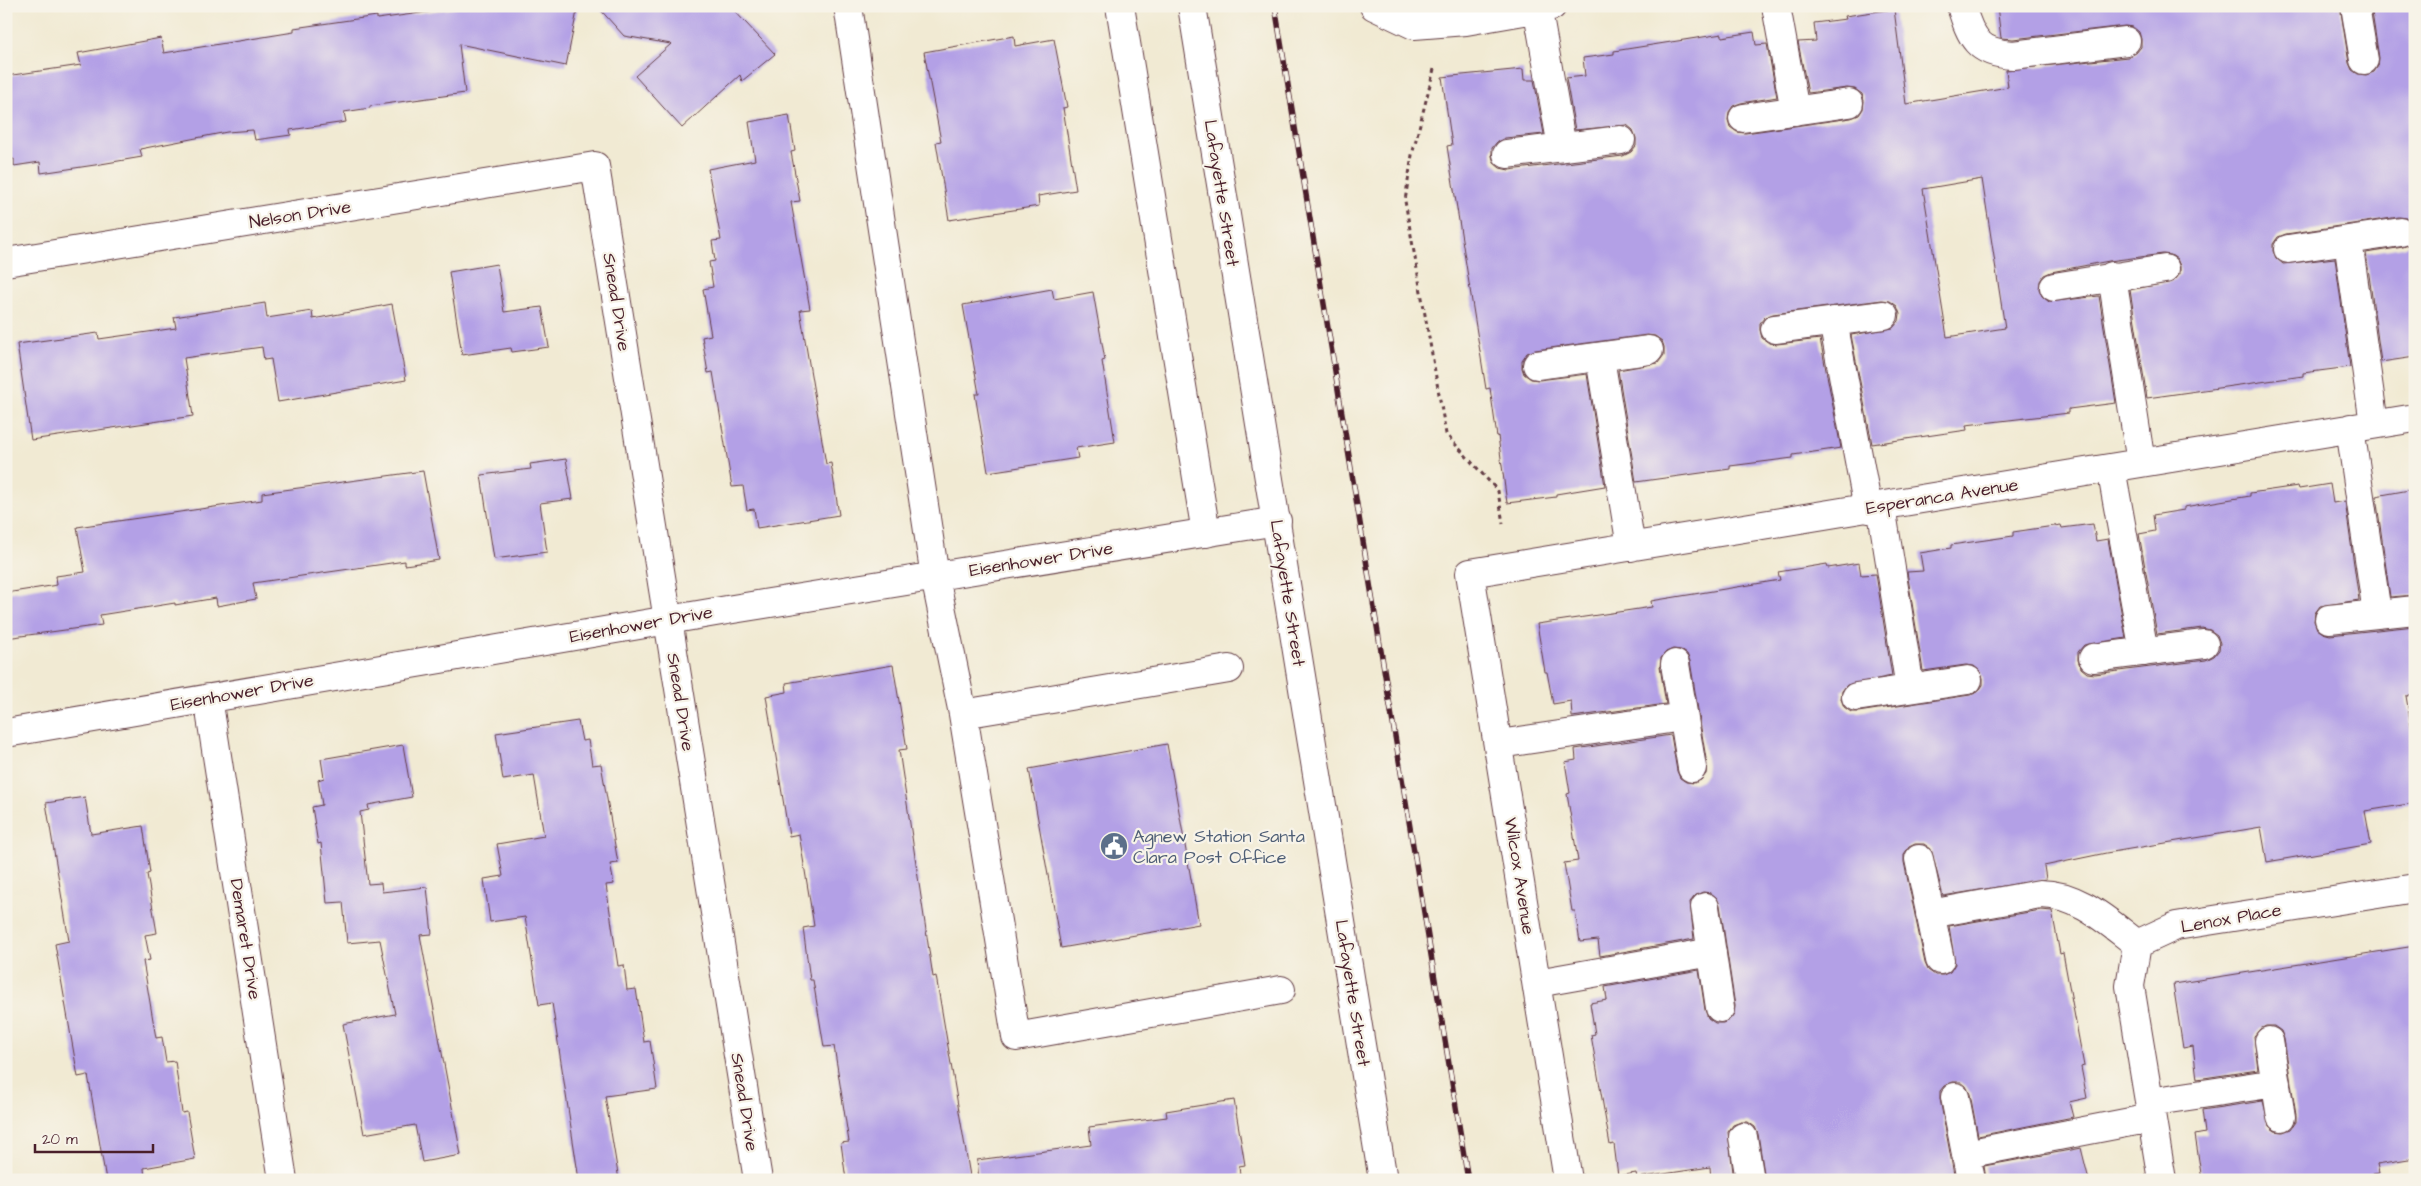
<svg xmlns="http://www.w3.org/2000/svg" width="2421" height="1186" font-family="'Architects Daughter',sans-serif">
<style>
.building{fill:#b3a0e6;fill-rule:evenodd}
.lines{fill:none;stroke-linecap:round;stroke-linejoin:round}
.minor-casing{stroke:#633d44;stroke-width:30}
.major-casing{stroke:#633d44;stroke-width:30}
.path{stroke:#633d44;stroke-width:3;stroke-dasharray:4 4;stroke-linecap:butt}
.minor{stroke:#fff;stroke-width:28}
.major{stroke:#fff;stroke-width:28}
.rail-casing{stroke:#4a1f2b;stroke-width:5.5}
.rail{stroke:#f7f3e8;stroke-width:4;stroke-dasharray:11;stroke-linecap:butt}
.labels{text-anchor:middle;stroke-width:4.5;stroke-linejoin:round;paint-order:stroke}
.street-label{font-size:18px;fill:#4a1f2b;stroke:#f7f3e8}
.service-label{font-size:18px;fill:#4e5e75;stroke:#f7f3e8;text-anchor:start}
</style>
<rect width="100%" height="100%" fill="#f7f3e8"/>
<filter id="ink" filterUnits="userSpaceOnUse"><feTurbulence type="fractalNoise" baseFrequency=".02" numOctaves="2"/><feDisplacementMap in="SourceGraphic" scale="10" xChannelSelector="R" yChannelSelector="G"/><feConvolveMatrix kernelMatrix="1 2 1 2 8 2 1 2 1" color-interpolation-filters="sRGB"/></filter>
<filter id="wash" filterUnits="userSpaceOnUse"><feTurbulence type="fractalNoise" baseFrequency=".0096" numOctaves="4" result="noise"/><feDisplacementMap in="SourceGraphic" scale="20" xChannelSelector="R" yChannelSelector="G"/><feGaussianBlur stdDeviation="1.12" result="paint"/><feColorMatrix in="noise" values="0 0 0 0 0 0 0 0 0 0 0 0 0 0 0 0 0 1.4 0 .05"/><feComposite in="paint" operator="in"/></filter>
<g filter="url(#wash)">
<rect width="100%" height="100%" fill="#f1ead3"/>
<g id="blocks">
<path class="building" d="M471,6H578L566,66L459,44L465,93L370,106V108L344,112L346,122L290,130L291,135L255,140L253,130L227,132L140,149L142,157L95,165L41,173L40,162L14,166V159L6,160V76L81,65L78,53L161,38L164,53L294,32V28L377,16V19Z
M597,6H730L775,54L742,81L740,75L682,128L635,76L671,44L624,36Z
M1997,6H2340L2349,63L2352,70L2358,74L2366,75L2374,72L2378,66L2379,58L2371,6H2415V226L2407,218L2399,217L2286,234L2278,237L2273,244V251L2276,258L2283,264L2335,258L2350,367L2303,373V376L2147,398L2130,290L2174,281L2180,274V266L2177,259L2171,255L2163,254L2109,261L2051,272L2044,275L2040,281L2039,289L2042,296L2049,302L2099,296L2116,403L2069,409V413L1966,425L1967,430L1872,444L1851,335L1893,328L1899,321L1900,314L1897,306L1890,301L1882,300L1773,314L1765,317L1760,323V330L1762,338L1769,343L1777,344L1820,339L1841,448L1793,455V458L1730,466V469L1636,482L1618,370L1658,363L1664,355V347L1662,341L1655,336L1647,335L1535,350L1527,353L1522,360V368L1524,374L1531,379L1539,380L1587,374L1605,486L1556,494V497L1507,503L1498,436L1497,437L1490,388L1486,389L1447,146L1452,145L1442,77L1523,69L1524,80H1534L1544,134L1505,138L1497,142L1492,148V156L1494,163L1500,168L1509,170L1623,156L1631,152L1636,146V138L1633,130L1627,125L1575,130L1566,78L1585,76L1583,58L1614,54V51L1722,34V37L1754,32L1756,45L1767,44L1777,97L1741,103L1733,106L1729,112L1728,120L1730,127L1737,132L1745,133L1851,118L1859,115L1863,109L1864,101L1862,94L1855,89L1847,88L1808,93L1798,42L1816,41L1814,23L1846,19L1845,16L1894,9L1906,104L2008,87L2006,70L2128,57L2136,53L2141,47V39L2139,32L2133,27L2125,26L2013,39L2001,38ZM1982,179L2005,328L1947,337L1923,189Z
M1014,36L1015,46L1054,39L1067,107L1063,108L1076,190L1038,196L1039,206L949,220L936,142L941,141L924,52Z
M789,115L795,151L791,152L800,201L791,202L810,309L800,310L826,464L831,463L839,515L757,528L754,509L747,510L743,486L732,487L713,372L708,373L702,337L711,335L703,289L713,287L709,262L715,261L712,241L721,240L708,169L755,160L749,122Z
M2415,239V357L2381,362L2366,253L2403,247L2410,244Z
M497,264L504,312L542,307L549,347L512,352L511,348L462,355L449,272Z
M1052,289L1054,299L1093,292L1105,360L1102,361L1115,442L1076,448L1078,458L988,472L975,394H979L963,305Z
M265,303L267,318L312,311L313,319L392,304L406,380L278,402L271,359L264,360L262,347L184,358L193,416L31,440L17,344L98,333L99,339L176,328L174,317Z
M566,459L573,499L540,503L547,552L494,559L481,475L531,469L530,464Z
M423,471L439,560L405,565V561L253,583L256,599L217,606L216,598L175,605V603L100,615L102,625L6,638V593L57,585L56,576L85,572L77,527L262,500V493Z
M2330,484L2333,503L2345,501L2359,600L2320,606L2315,613L2314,621L2317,629L2323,633L2330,635L2415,626V695L2406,696L2415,748V803L2365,811L2371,844L2267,862L2261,827L2106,853L2044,866L2046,879L1943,896L1931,849L1924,844H1915L1909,847L1904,854V862L1925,963L1928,970L1935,975H1943L1950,972L1955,964L1949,926L2041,910L2052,911L2060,954L2063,953L2084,1066L2081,1067L2087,1098L2069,1102L2073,1117L1978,1136L1970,1094L1966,1086L1961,1082H1953L1944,1086L1940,1091V1099L1955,1180H1765L1758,1134L1755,1127L1748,1122H1741L1733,1125L1728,1132L1734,1180H1711L1710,1167L1637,1178L1636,1173L1618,1176L1614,1144L1610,1145L1591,1035L1595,1034L1590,1003L1607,1000L1605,987L1699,970L1705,1010L1708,1018L1715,1023H1723L1729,1020L1734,1014L1735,1006L1720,905L1717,898L1711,893L1703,892L1696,895L1690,902L1694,939L1600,956L1598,940L1580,942L1575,911H1572L1564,863L1578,861L1567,794L1570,793L1565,762L1576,760L1575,749L1671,735L1677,771L1680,778L1686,782L1694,783L1701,780L1706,774L1707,765L1690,661L1687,654L1681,650L1673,649L1666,652L1661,658L1660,667L1666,704L1572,717L1571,701L1553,704L1547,672H1545L1537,624L1652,607L1651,601L1780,580L1778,572L1827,564L1828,568L1859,563L1861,575L1876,574L1892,676L1847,685L1842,691L1841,699L1844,707L1851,712H1858L1970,695L1978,692L1983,685V678L1980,671L1974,666L1966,665L1923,671L1907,572L1923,571L1920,553L1951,548V545L2013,536V532L2061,525L2062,528L2093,524L2096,541L2108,539L2126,638L2084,645L2078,652V660L2081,668L2087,673L2095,674L2206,660L2214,656L2219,650L2220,643L2217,635L2210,630L2202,628L2157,634L2139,534L2155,531L2153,515L2184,510V507L2250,496V493L2298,486L2299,489Z
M2415,489V595L2390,597L2376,496Z
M893,665L907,749L899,750L933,977L936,976L970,1176L944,1180H846L841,1143L849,1142L834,1046L824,1047L813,980H810L803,928L814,926L799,834L789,836L766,696L787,692L786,683Z
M578,721L582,741L588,740L592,765L601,764L618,863L610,864L614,884L606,885L618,966L624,965L627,990L636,989L644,1042L650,1041L657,1089L605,1096L619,1180H579L552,1003L539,1005L525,917L490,922L484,879L503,876L497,844L544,836L534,775L503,780L496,733Z
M1167,744L1199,924L1061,948L1029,769Z
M403,745L412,797L368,805L369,810L360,812L368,884L381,883L382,892L427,887L432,934L420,935L461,1155L422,1162L415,1125L364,1134L343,1024L395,1014L380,940L347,943L343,902L327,903L321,843L318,844L312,807L322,805L318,780L324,778L321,759Z
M85,797L91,834L143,826L150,873L147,874L157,933L145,935L150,960L143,961L156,1038L162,1037L166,1062L175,1061L182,1113L187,1112L195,1159L144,1168L145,1180H106L88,1075L78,1077L55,944L69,941L46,803Z
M2415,946V1158L2377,1164L2379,1173L2336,1180H2202L2195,1135L2205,1133L2202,1110L2263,1101L2269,1126L2275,1131L2283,1132L2291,1129L2296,1122V1115L2284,1039L2281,1031L2274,1026H2266L2260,1029L2254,1036L2258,1070L2197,1079L2193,1046L2183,1048L2173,984Z
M1234,1100L1245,1165L1239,1166L1240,1175L1204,1180H979L977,1160L1091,1145L1089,1127L1167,1117L1166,1111Z
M2081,1148L2089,1180H1986L1984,1166Z"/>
</g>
</g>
<g filter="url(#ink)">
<use href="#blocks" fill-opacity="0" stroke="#633d44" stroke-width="1"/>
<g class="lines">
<defs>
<path id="minor" d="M848,6L935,577L963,714L1016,1037L1281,990
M1374,6L1414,25L1466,21L1552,6
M1537,6L1562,147
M1776,6L1795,111
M1961,6C1971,38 1977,53 2013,55L2126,41
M2355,6L2364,60
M1743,118L1849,103
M1507,154L1621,140
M2348,241L2374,424
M2288,249L2401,232
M6,262L595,166L758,1180
M2112,276L2141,463
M2054,287L2165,269
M1833,321L1868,509
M1775,329L1884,315
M1600,358L1631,547
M1537,365L1649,350
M2350,428L2377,613
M2111,468L2144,652
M1881,506L1910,688
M2329,619L2415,610
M2093,658L2204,644
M1675,664L1692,768
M1856,697L1968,680
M208,698L283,1180
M963,714L1229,669
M6,733L733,609L1277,521
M1499,744L1683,717
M1919,859L1940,960
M1705,907L1720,1008
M1930,914L2040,894C2079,894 2108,922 2137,944
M1537,983L1712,952
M2269,1041L2281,1117
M1955,1097L1971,1180
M2149,1102L2276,1083
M1743,1137L1750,1180
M1966,1154L2151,1118
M1568,1180L1470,573L2415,418
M2162,1180L2130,986L2137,944L2176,926L2415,888"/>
<path id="major" d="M1120,6L1206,533
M1192,6L1383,1180"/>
</defs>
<use href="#minor" class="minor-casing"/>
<use href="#major" class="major-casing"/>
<path class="path" d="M1434,69L1412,155L1405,201L1446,434L1498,491L1503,524"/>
<use href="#minor" class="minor"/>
<use href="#major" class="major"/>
<defs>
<path id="rail" d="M1275,6L1468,1180"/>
</defs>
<use href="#rail" class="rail-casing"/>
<use href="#rail" class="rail"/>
</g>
</g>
<defs>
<symbol id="civic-disc" viewBox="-11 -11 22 22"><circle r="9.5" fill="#5c6f8a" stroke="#f7f3e8"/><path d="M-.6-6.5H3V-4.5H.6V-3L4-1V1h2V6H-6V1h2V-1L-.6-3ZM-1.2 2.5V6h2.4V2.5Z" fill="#fff"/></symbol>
</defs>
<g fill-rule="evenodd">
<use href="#civic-disc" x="1098" y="830" width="32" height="32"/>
</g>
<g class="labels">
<g class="street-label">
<text transform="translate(1222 193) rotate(81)" y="6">Lafayette Street</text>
<text transform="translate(300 214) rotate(-9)" y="6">Nelson Drive</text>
<text transform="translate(617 302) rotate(81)" y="6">Snead Drive</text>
<text transform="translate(1942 496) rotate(-9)" y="6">Esperanca Avenue</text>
<text transform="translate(1041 559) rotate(-9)" y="6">Eisenhower Drive</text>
<text transform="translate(1288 593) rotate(81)" y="6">Lafayette Street</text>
<text transform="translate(641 624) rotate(-10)" y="6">Eisenhower Drive</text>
<text transform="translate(242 692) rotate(-10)" y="6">Eisenhower Drive</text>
<text transform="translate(681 702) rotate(81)" y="6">Snead Drive</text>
<text transform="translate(1520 876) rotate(81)" y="6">Wilcox Avenue</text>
<text transform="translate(2231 918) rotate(-10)" y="6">Lenox Place</text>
<text transform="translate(246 939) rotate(81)" y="6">Demaret Drive</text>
<text transform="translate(1353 993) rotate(81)" y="6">Lafayette Street</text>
<text transform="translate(745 1102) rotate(81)" y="6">Snead Drive</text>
</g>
<g class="service-label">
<text x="1133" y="842">Agnew Station Santa<tspan x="1133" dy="21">Clara Post Office</tspan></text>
</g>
</g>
<rect width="2421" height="1186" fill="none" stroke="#f7f3e8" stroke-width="25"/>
<path d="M35 1144v8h118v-8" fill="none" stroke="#4a1f2b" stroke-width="2.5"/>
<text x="42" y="1144" font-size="15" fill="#4a1f2b" stroke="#f7f3e8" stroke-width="4" paint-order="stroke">20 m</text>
</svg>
